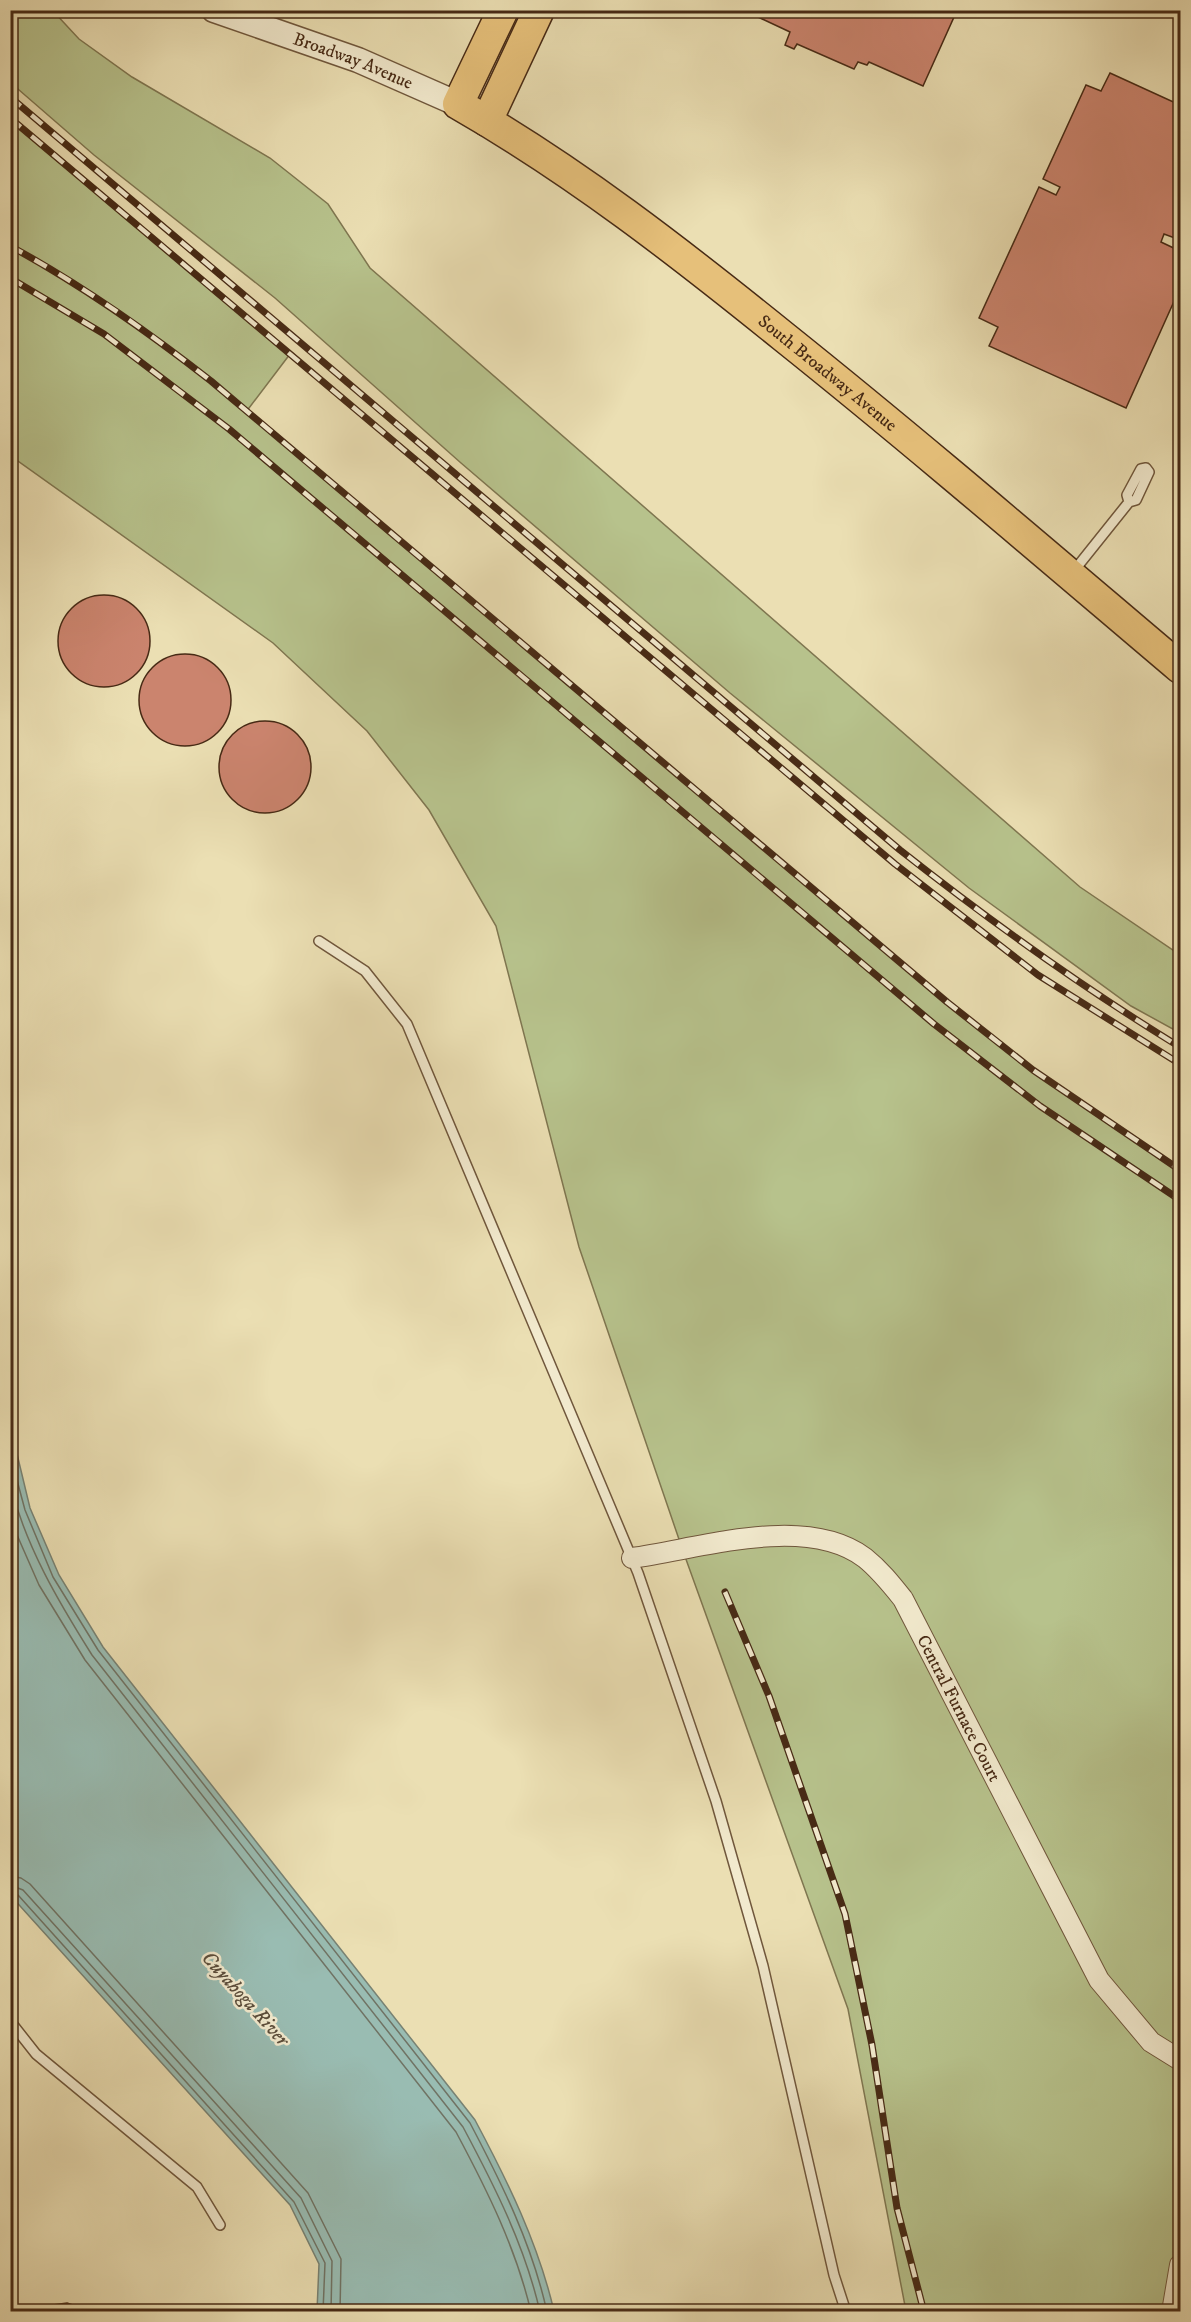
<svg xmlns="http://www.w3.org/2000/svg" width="1191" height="2322" font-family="'IM FELL DW Pica',serif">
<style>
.green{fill:#b7c28c;stroke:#7f7650;stroke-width:1.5}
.water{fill:#99bcb2;stroke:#788273;stroke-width:1.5}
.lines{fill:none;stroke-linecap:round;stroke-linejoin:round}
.shore{stroke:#707364;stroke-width:1.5}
.building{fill:#cb846e;stroke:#472a15;stroke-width:1.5}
.service-casing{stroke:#70573c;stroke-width:12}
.minor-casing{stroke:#70573c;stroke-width:22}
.tertiary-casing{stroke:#70573c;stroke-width:27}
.primary-casing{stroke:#472a15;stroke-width:33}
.service{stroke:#f2eace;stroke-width:9}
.minor{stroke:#f2eace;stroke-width:20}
.tertiary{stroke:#f2eace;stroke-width:24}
.primary{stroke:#e6c07a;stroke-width:30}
.rail-casing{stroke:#472a15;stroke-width:7}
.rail{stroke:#f2eace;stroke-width:4.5;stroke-dasharray:14;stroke-linecap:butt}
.labels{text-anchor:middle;stroke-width:5;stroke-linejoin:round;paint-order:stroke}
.street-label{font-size:18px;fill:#472a15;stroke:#f2eace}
.water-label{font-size:20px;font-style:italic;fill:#5c4e3c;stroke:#f2eace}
</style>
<rect width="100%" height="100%" fill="#ebdfb3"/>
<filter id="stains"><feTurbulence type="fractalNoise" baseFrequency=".00333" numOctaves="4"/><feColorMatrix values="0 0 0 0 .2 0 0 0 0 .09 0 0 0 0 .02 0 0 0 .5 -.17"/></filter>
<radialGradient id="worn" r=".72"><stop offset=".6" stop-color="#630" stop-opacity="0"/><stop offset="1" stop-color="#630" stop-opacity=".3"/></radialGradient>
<path class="green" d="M11,10L53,11L79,39L132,77L270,158L328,204L370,268L1080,887L1180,955V1033L1131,1006L969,888L730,693L461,463L275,298L94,155L11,83Z
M10,118L290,354L246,412L947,1002L1033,1070L1180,1170V2311H906L848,2009L683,1551L579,1247L496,926L429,810L367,731L273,643L11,456Z"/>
<path class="water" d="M11,1429L30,1508L59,1575L103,1647L475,2120C508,2182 538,2243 554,2311H317L319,2264L290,2205L11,1896Z"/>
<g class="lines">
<path class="shore" d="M10,1454L25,1510L53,1577L98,1650L470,2123C502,2184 532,2244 547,2312
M10,1484C26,1547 58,1601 92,1655L463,2127C495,2187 525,2246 540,2312
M10,1519L39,1585L85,1660L456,2132C487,2190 516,2248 531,2312
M10,1876L21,1878L30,1884L308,2193L341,2259L340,2312
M10,1885L23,1890L301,2198L332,2261L331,2312
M10,1893L18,1895L294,2202L325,2263L323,2312"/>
</g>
<path class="building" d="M743,10H939L954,17L923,86L869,62L867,65L858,62L854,69L797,44L794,49L785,45L790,32Z
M1110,73L1180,105V240L1164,234L1161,242L1180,251V288L1126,408L989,346L998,327L979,318L1039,187L1056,195L1060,187L1043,179L1086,85L1101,91Z
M58 641a46 46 0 1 1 92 0a46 46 0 1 1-92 0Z
M139 700a46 46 0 1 1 92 0a46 46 0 1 1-92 0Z
M219 767a46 46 0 1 1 92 0a46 46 0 1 1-92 0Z
M67,2303L93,2312H36L53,2305Z"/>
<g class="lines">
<defs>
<path id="service" d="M1073,572L1129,502L1136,500L1149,472L1146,468L1141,469L1127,495L1129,502
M319,941L365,971L407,1024L638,1573L716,1801L763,1966L834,2275L846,2312
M10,2021L36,2054L197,2187L220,2225"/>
<g id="minor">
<path id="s1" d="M632,1558C700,1549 805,1513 865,1558C880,1570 891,1584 903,1599L1099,1980L1151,2042L1180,2060"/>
<path d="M1172,2312L1180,2265"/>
</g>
<g id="tertiary">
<path id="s2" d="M214,10L358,60L458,104"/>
</g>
<g id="primary">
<path id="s3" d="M503,10L458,104C575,171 680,253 784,337C919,445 1049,557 1180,668"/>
<path d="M487,121L539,10"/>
</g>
</defs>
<use href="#service" class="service-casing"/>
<use href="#minor" class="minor-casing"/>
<use href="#tertiary" class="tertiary-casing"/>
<use href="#primary" class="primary-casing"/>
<use href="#service" class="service"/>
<use href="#minor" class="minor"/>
<use href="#tertiary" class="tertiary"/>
<use href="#primary" class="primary"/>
<defs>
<path id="rail" d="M10,97L900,850C990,921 1082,987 1180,1047
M10,118L895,864L1038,975L1180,1064
M10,246C82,285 147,331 211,381L947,1002L1033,1070L1180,1170
M10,278L104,334L229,429L934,1024L1040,1106L1180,1200
M725,1592L769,1696L845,1914L872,2045L897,2208L924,2312"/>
</defs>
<use href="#rail" class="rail-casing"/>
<use href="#rail" class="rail"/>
</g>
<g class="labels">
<g class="street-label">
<text dy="6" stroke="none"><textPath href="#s2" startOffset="148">Broadway Avenue</textPath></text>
<text dy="6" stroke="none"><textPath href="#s3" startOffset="562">South Broadway Avenue</textPath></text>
<text dy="6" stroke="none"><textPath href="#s1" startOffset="418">Central Furnace Court</textPath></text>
</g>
<g class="water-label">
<text transform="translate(246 1998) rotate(48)" y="7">Cuyahoga River</text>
</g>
</g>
<rect width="1191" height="2322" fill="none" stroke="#ebdfb3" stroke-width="36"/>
<rect x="12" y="12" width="1167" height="2298" fill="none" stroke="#472a15" stroke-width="3"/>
<rect x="18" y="18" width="1155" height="2286" fill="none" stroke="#472a15" stroke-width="1.5"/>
<rect width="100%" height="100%" filter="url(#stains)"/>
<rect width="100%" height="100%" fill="url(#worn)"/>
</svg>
